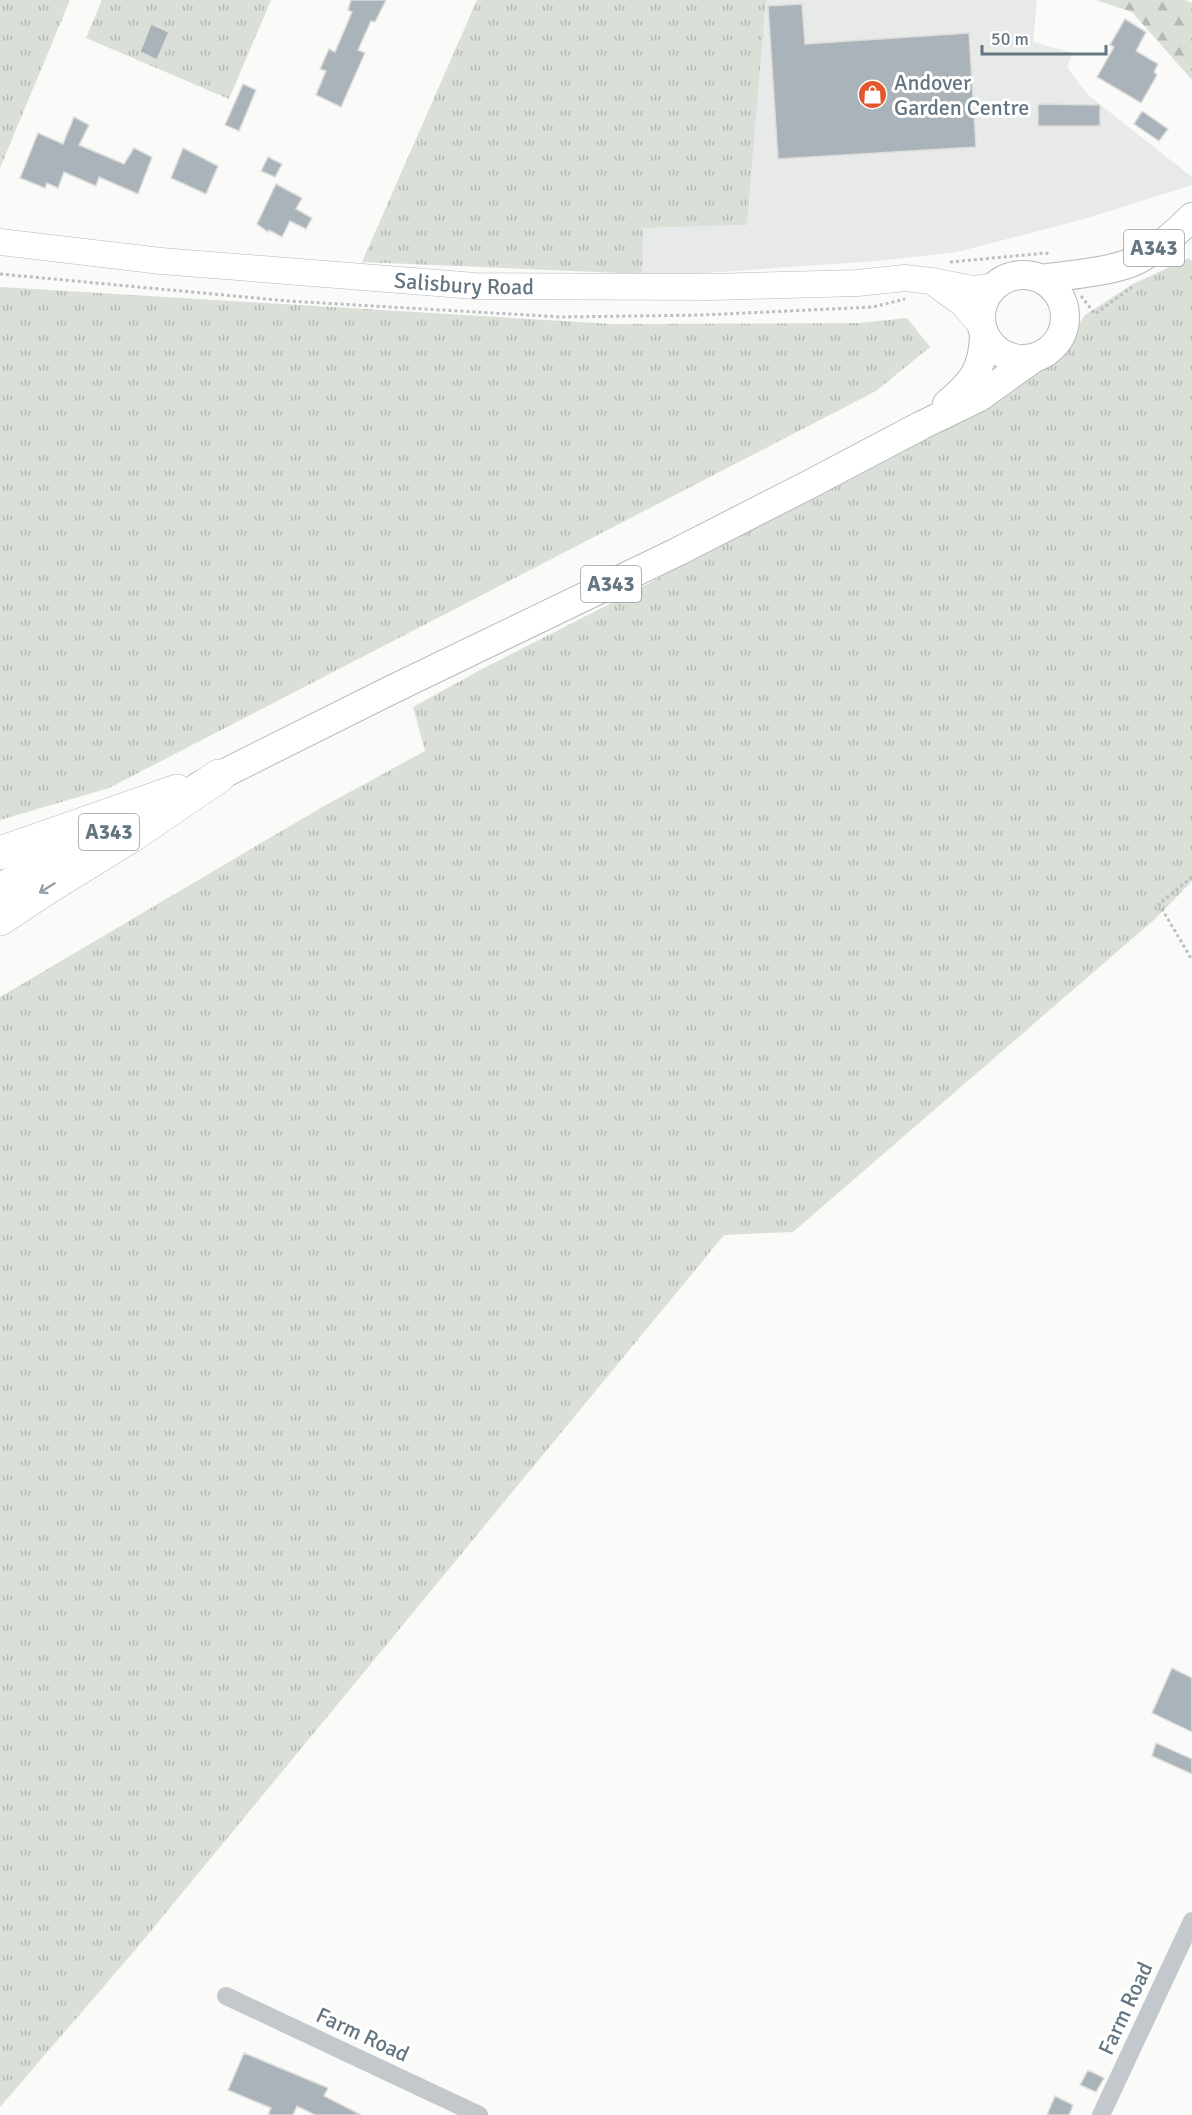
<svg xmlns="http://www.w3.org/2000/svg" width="1192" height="2115" font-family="Signika,sans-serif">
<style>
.built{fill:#e8e9e9}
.grass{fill:url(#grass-tufts)}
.forest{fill:url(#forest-firs)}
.building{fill:#aab3b9;stroke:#dcdcda;stroke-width:1.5}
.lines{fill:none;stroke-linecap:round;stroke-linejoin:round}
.secondary-casing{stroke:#b3babf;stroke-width:27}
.primary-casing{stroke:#b5babe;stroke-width:30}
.highway-casing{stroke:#b4b9bd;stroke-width:34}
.path{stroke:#bbbfc2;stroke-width:3;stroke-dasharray:3 3;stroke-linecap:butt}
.street{stroke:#c3c8cc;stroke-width:18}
.secondary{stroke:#fff;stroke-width:26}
.primary{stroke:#fff;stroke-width:28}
.highway{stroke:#fff;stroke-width:33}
.oneway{stroke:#939fa8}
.labels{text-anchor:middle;stroke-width:6;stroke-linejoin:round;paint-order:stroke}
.shield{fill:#fff;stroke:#939fa8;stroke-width:1.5}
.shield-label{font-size:21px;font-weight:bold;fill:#657683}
.poi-label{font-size:22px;fill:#657683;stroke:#fff;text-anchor:start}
.street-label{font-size:22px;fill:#657683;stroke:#fff}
</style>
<defs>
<pattern id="grass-tufts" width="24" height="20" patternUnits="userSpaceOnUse" patternTransform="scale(1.5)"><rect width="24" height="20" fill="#dadfd7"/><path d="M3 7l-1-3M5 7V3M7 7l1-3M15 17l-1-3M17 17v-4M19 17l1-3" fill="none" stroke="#b4b9b4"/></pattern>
<pattern id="forest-firs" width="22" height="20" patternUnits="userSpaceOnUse" patternTransform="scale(1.5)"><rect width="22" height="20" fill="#dadfd7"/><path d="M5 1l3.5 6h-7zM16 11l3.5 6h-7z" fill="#b4b9b4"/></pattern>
</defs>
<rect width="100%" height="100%" fill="#fafaf8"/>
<path class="built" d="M766,0H1037L1033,42L1073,53L1067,67L1088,95L1192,177V185L1084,219L957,252L877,261L705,273L642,274V228L747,225Z"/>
<path class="grass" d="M0,0H70L0,168Z
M102,0H271L229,99L86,38Z
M477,0H766L747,225L643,228L642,274L362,262Z
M1189,258L1192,261V881L1155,919L793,1232L724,1235L136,1949L0,2107V997L324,806L425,751L413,707L484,668L631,593L792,505L989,403L1052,364L1085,315L1133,284Z
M0,287L613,324L859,323L907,318L930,347L876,391L109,788L0,820Z"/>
<path class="forest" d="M1096,0H1185L1192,3V80L1132,12Z"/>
<path class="building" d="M351,0H386L375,22L371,21L358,50L365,53L341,107L316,95L326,71L320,69L329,49L335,52L352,12L348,10Z
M802,4L805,44L969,33L976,147L778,159L768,6Z
M1125,19L1146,32L1136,51L1158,64L1154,72L1157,75L1141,103L1097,77L1114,47L1110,45Z
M151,24L169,32L157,60L140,52Z
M243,84L256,90L239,131L225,125Z
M1038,104L1100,105V126H1038Z
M1142,111L1168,129L1159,141L1134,124Z
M74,117L89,125L79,145L124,164L134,148L152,157L138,194L99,177L96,186L64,172L58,188L47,183L45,188L20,178L38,133L63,144Z
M183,148L218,166L206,194L171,178Z
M268,157L282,164L275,177L261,171Z
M276,184L302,198L296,209L312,218L306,229L290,221L282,237L269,230L268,232L257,224Z
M1172,1668L1192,1678V1732L1152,1713Z
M1156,1743L1192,1759V1774L1152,1756Z
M244,2053L328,2088L324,2096L361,2115H315L297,2106L293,2115H268L271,2108L228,2090Z
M1088,2070L1104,2078L1096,2092L1080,2085Z
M1055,2096L1073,2105L1069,2115H1047Z"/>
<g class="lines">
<defs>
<g id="secondary">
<path id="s1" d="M0,242L161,261L475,286L712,287L857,283L905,278L932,281L973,289L994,286"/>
<path d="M937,285L963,304L981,325"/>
</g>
<path id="primary" d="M981 317a42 42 0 1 1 84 0a42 42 0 1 1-84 0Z
M1041,279C1068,275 1113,272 1137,260C1158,249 1176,233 1192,217
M947,404C973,382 983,370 984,335
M199,786L391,690L677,552L812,483L922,425L978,398L1034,358
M0,887L128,822"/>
<path id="highway" d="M0,853L177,791
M0,919L42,891L131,836L219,776"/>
</defs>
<use href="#secondary" class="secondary-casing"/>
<use href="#primary" class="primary-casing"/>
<use href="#highway" class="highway-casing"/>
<path class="path" d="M950,262L1046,253L1051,255
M0,274L288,301L561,317L703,315L873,307L905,299
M1081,296L1095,314L1132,287
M1192,877L1159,904L1192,960"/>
<path class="street" d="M226,1996L479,2115
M1101,2115L1192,1921"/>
<use href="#secondary" class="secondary"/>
<use href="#primary" class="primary"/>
<use href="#highway" class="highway"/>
</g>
<defs><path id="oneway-shaft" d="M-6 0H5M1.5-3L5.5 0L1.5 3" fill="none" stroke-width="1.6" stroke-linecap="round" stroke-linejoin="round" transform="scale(1.5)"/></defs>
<use class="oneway" href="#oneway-shaft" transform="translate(47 888) rotate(148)"/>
<defs>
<symbol id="shop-disc" viewBox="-11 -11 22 22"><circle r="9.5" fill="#e4572e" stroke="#fff"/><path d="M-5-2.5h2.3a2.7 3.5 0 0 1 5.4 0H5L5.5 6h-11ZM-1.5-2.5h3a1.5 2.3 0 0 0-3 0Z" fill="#fff"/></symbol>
</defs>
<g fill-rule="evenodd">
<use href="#shop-disc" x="856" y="78" width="33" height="33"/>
</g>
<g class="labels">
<g class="shield">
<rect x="1124" y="230" width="60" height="36" rx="4.5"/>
<rect x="581" y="566" width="60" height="36" rx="4.5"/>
<rect x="79" y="814" width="60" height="36" rx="4.5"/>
</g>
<g class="shield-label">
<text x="1154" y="255">A343</text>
<text x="611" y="591">A343</text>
<text x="109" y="839">A343</text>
</g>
<g class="poi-label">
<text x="894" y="90">Andover<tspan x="894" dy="25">Garden Centre</tspan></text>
</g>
<g class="street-label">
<text dy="8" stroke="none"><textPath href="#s1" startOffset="466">Salisbury Road</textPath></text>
<text transform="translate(1125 2008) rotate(-65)" y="8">Farm Road</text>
<text transform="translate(363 2034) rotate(25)" y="8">Farm Road</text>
</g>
</g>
<path d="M982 45v9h124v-9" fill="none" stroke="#657683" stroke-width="3"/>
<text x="991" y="45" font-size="18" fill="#657683" stroke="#ffffff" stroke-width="4.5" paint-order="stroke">50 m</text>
</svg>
